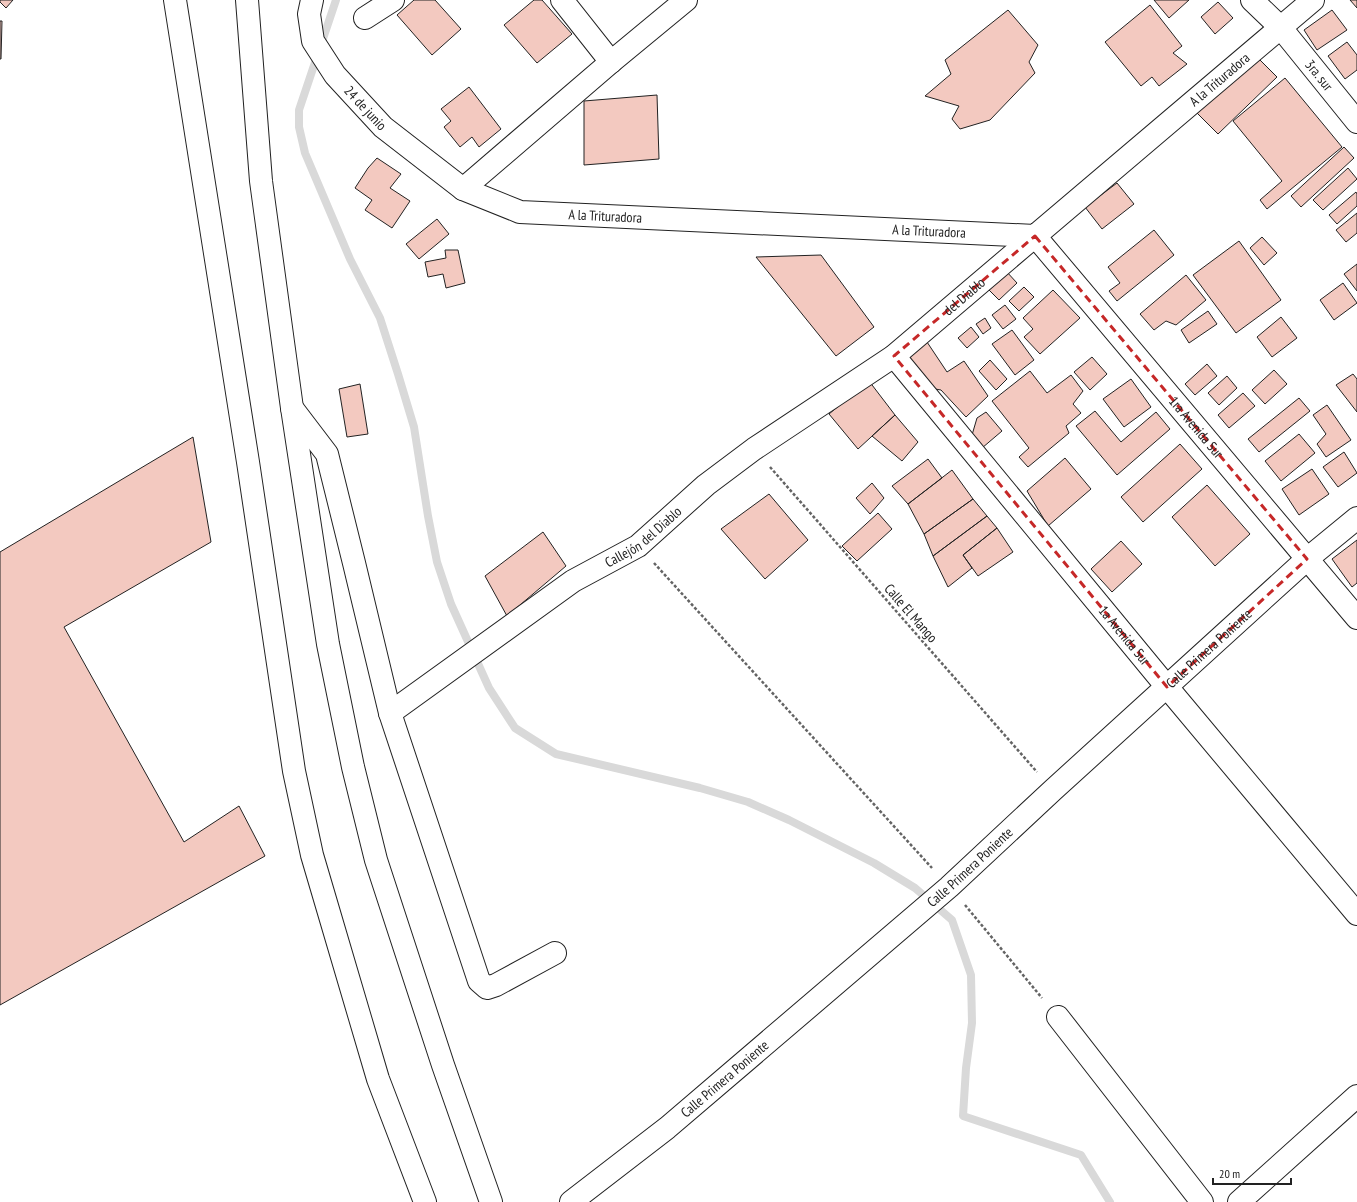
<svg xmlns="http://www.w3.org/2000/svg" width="1357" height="1202" font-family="'PT Sans Narrow',sans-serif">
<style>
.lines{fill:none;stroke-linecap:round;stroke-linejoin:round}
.stream{stroke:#d9d9d9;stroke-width:8}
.building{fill:#f3c9c0;stroke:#222}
.minor-casing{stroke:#222;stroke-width:24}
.tertiary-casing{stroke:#222;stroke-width:24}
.primary-casing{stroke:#222;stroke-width:24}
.path{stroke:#646464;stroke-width:2.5;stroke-dasharray:3 2;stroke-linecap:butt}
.minor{stroke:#fff;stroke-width:22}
.tertiary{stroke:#fff;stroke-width:22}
.primary{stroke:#fff;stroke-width:22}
.marked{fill:none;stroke:#c62828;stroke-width:3;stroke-dasharray:8 5;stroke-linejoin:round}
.labels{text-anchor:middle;stroke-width:3;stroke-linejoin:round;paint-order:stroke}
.street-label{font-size:14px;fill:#222;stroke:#fff}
</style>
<rect width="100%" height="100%" fill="#fff"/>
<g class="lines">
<path class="stream" d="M336,0L299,110V127L305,153L350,259L380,318L398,374L414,427L428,516L437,562L451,604L489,688L515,728L556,754L700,788L748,802L789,820L874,863L915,888L952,920L971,975L972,1023L966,1068L963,1116L1081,1155L1110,1202"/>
</g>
<path class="building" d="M0,0H13L6,8L0,2Z
M414,0H435L461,29L432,55L397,15Z
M534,0H542L572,34L537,63L504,25Z
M1154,0H1189L1169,18Z
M1350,0H1357V8Z
M1218,2L1233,18L1215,34L1201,17Z
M1150,5L1182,46L1173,53L1187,64L1159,86L1152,77L1141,86L1105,42Z
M1008,10L1038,45L1029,62L1035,73L990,120L960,129L952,119L959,106L925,96L951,74L945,60Z
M1332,10L1347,30L1317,50L1304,30Z
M0,21H2L1,59H0Z
M1347,42L1357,55V70L1345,79L1328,56Z
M1256,56L1277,77L1218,134L1197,113Z
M1285,78L1342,147L1267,209L1260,200L1282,181L1233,121Z
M469,87L501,129L479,147L472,137L460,147L444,127L451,121L441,109Z
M657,95L659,159L584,165V101Z
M1344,147L1354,158L1301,207L1291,196Z
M377,158L401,174L390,188L410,201L392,228L365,210L372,200L355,188L368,168Z
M1348,168L1357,179L1323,210L1313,200Z
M1117,183L1134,204L1102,229L1085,207Z
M1356,192L1357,194V206L1337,224L1329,215Z
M1357,213V233L1346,242L1336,230Z
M437,219L449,234L419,259L406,244Z
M1154,230L1174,255L1117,301L1109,291L1120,283L1108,267Z
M1262,237L1277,253L1264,265L1250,248Z
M1239,241L1281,300L1236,333L1193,275Z
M445,250H458L465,283L446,288L443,274L428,277L425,262L446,258Z
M821,255L874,327L836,356L756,257Z
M1357,264V291L1344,274Z
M1006,271L1017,283L999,300L988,289Z
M1186,275L1206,300L1176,325L1166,321L1154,330L1140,314Z
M1343,283L1357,303L1334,320L1320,300Z
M1024,287L1034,297L1019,311L1009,301Z
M1053,290L1080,318L1040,354L1024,337L1033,329L1023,318Z
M1005,305L1016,319L1003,329L992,315Z
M1208,311L1217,324L1189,343L1181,330Z
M1281,317L1297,338L1272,357L1257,337Z
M985,318L991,328L983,334L976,324Z
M971,327L979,337L967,348L958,338Z
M1012,330L1034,360L1015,375L992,344Z
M925,339L947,372L964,361L988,396L966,417L941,390L929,388L905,352Z
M1092,357L1107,374L1090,390L1074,372Z
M990,360L1007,379L996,390L979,371Z
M1207,364L1217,376L1195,395L1185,384Z
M1274,370L1287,384L1265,404L1252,390Z
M1030,371L1047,393L1071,375L1083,391L1073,404L1081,413L1066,426L1069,433L1028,467L1019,457L1029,448L992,401Z
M1353,374L1357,379V412L1336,385Z
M1227,376L1237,388L1219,405L1208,393Z
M1131,379L1151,407L1124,427L1103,399Z
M869,381L895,415L858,449L829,414Z
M360,384L368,434L347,437L339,389Z
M1243,393L1255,406L1229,428L1218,415Z
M1299,398L1310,411L1259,452L1248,439Z
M1327,405L1351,440L1326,457L1317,444L1326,434L1313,415Z
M1095,411L1121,442L1156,412L1170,429L1117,475L1076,426Z
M986,412L1002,431L982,448L972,435L977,418Z
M895,415L918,442L902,461L872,436Z
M1299,434L1315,453L1281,481L1265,461Z
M193,437L211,542L64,627L184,842L239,806L265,856L0,1005V552Z
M1180,444L1202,469L1143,522L1121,497Z
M1344,452L1357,473L1338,487L1323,467Z
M1065,458L1091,489L1048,526L1027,491Z
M928,459L942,478L908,504L892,486Z
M1312,469L1329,494L1299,515L1282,489Z
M952,470L973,499L924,534L908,504Z
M872,483L884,498L870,514L856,498Z
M1207,485L1250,534L1215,566L1172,517Z
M769,494L808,540L765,579L721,529Z
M973,499L987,516L933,556L924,534Z
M878,513L892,529L857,561L842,546Z
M987,516L997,528L963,555L972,568L948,587L933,556Z
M997,528L1013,552L978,576L963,555Z
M543,532L566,566L507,616L485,576Z
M1357,540V583L1352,587L1332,559Z
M1121,541L1142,564L1112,592L1091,569Z"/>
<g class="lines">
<defs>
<g id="minor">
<path d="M562,0L611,62"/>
<path id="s1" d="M1252,0L1281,28L1357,122"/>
<path d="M365,18L393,0"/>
<path d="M463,189L611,62L686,0"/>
<path id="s2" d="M894,356L1167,687L1357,914"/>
<path d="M292,408L327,454L354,563L390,713L479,981L487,988L496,985L555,953"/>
<path id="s3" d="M390,713L573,581L638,546L706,485L754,449L894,356L1035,236L1357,618"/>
<path d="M1058,1017L1202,1202"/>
<path id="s4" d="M571,1202L667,1128L949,887L1053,790L1307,559L1357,518"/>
<path d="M1239,1202L1357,1096"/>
</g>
<g id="tertiary">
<path id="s5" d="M312,0L309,14L313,41L335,75L383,127L463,189L520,212L1035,236L1313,0"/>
</g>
<path id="primary" d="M175,0L248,462L294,771L312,855L378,1079L425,1202
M247,0L261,181L292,408L328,644L353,767L376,860L443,1065L491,1202"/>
</defs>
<use href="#minor" class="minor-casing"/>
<use href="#tertiary" class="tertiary-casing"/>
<use href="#primary" class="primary-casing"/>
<path class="path" d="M770,467L1037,772
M654,563L932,868
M965,905L1042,998"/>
<use href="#minor" class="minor"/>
<use href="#tertiary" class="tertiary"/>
<use href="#primary" class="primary"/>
</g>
<path class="marked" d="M1035,236L1307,559L1167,687L894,356Z"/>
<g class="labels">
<g class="street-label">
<text dy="5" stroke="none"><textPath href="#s1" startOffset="101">3ra. sur</textPath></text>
<text dy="5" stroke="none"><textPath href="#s5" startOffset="1073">A la Trituradora</textPath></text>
<text dy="5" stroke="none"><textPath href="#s5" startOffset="127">24 de junio</textPath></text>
<text dy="5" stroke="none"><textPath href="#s5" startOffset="401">A la Trituradora</textPath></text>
<text dy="5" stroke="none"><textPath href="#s5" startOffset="725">A la Trituradora</textPath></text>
<text dy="5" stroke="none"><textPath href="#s3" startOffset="711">del Diablo</textPath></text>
<text dy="5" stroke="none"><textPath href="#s3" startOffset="1054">1ra Avenida Sur</textPath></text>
<text dy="5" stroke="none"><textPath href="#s3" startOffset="309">Callejón del Diablo</textPath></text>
<text transform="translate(911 613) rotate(49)" y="5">Calle El Mango</text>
<text dy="5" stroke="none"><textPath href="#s2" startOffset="362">1a Avenida Sur</textPath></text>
<text dy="5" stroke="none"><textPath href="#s4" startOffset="845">Calle Primera Poniente</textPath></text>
<text dy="5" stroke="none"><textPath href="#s4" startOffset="521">Calle Primera Poniente</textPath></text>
<text dy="5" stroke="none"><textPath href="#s4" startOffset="197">Calle Primera Poniente</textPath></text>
</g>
</g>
<path d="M1213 1178v6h78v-6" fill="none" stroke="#222222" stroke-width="2"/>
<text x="1219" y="1178" font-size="12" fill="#222222" stroke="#ffffff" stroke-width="3" paint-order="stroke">20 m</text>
</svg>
